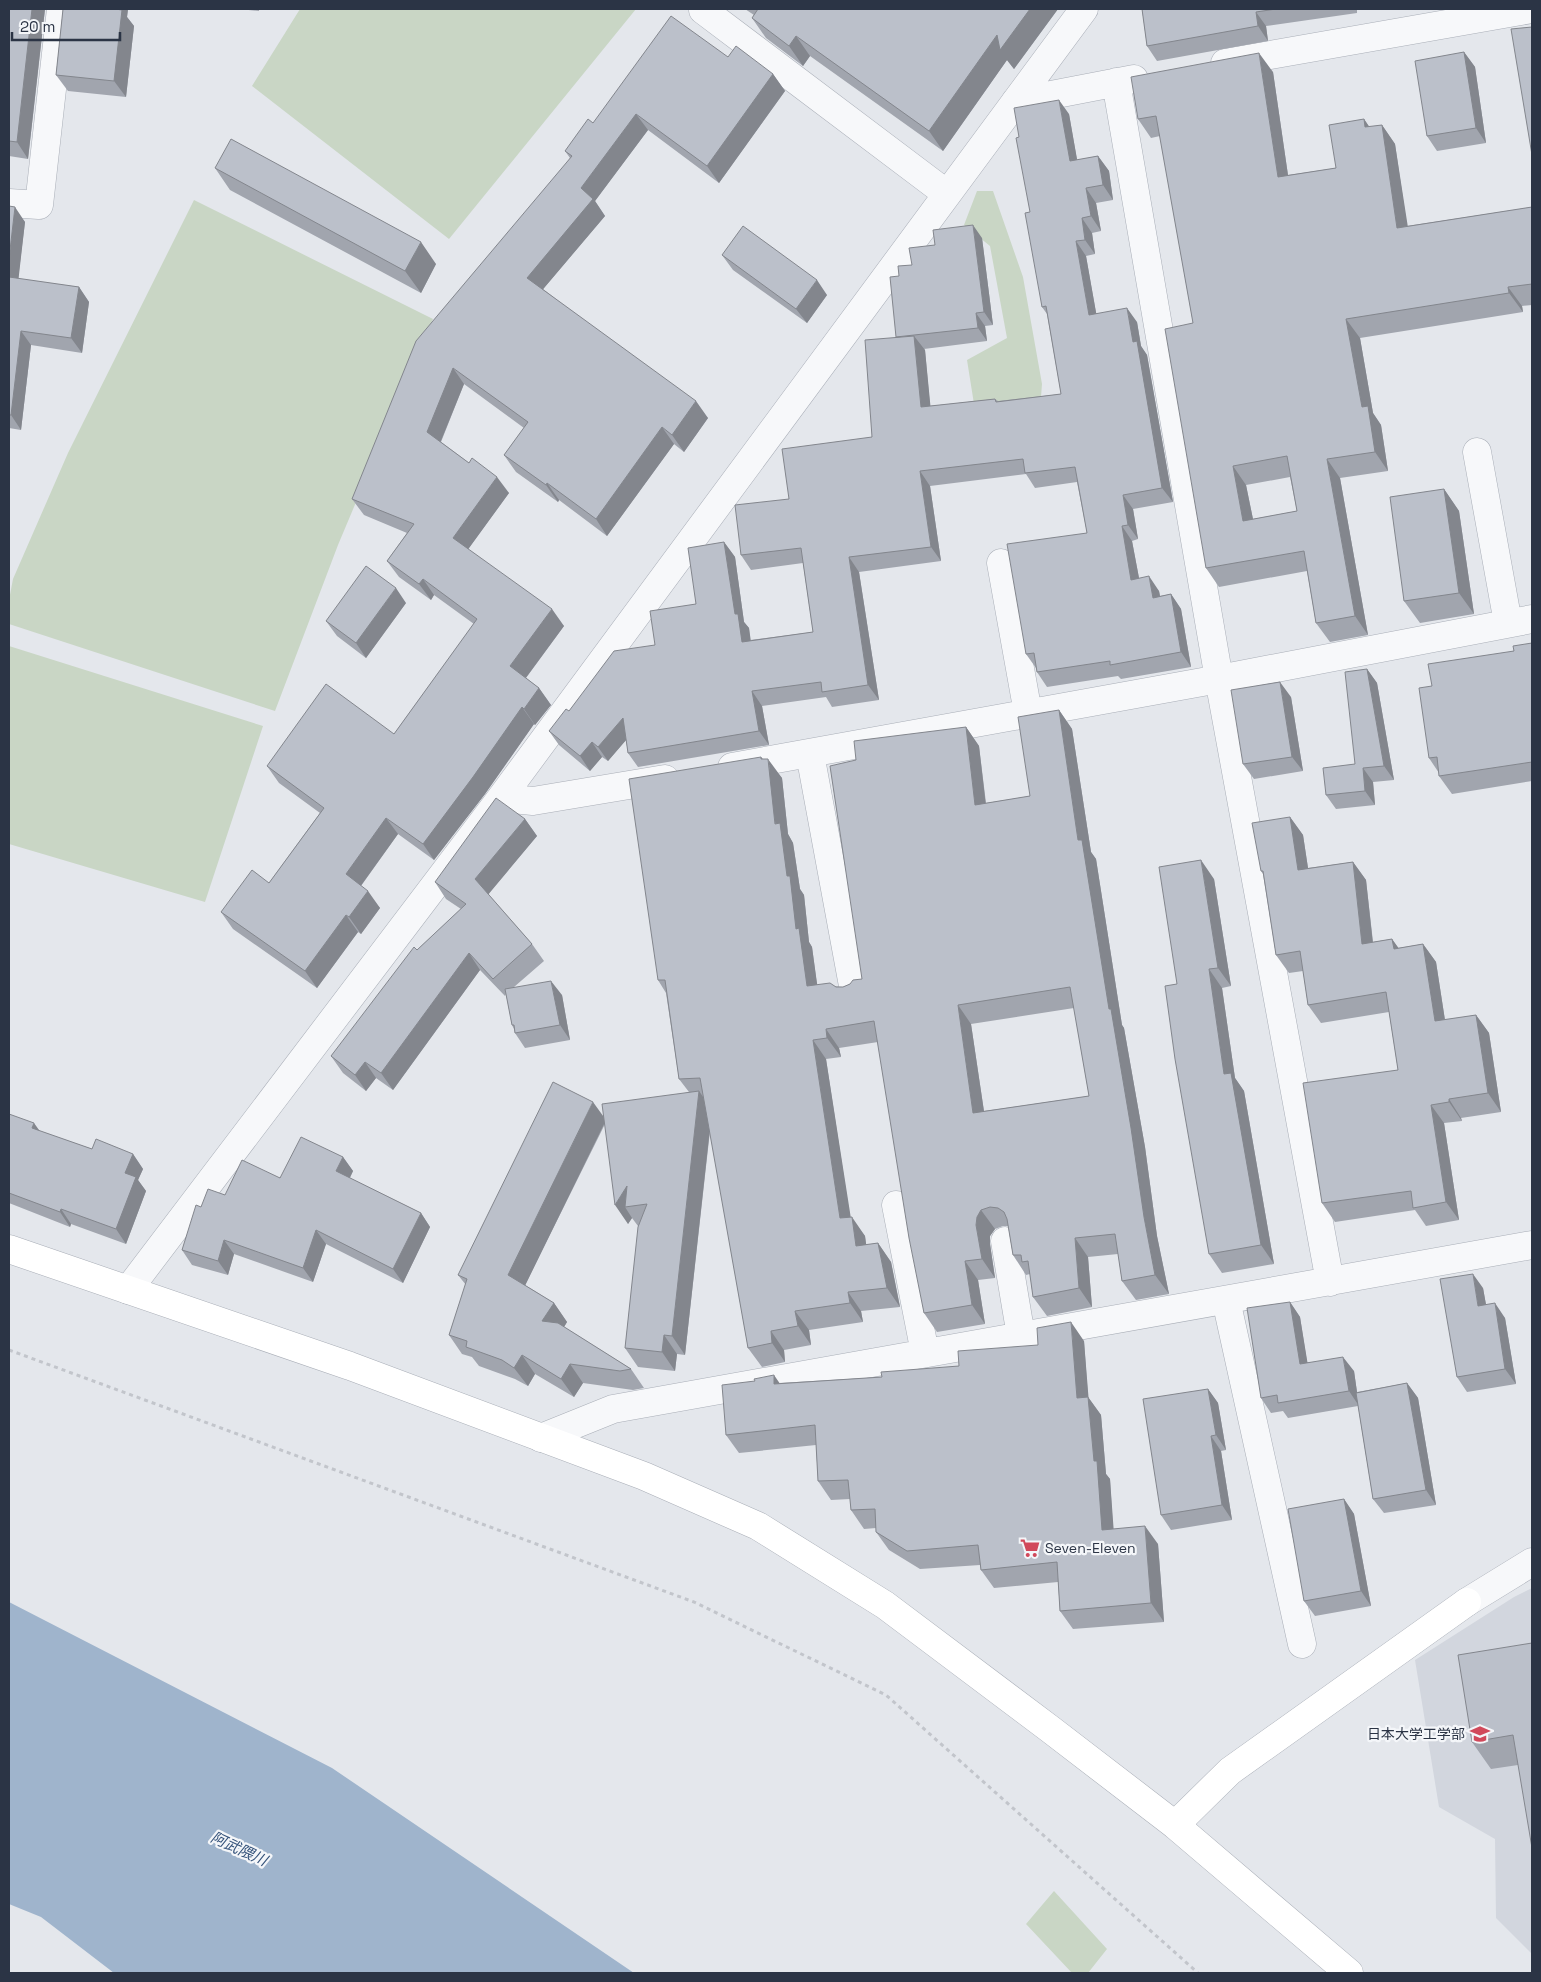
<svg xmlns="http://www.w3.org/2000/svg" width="1541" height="1982" font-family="'Space Grotesk','Noto Sans JP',sans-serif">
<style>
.built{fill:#d2d6de}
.green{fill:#c9d6c5}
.water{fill:#9fb4cc}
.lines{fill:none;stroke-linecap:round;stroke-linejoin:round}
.street-casing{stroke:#a9aeb7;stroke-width:29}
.secondary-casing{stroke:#a9aeb7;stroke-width:29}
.path{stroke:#c2c5cb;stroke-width:3;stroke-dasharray:4 4;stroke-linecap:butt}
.street{stroke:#f7f8fa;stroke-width:28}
.secondary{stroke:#fff;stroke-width:28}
.wall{fill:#a1a5ae;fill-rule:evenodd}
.shaded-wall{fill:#83868d}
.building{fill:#bbc0ca;stroke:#83868d;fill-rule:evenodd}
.labels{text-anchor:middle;stroke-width:4.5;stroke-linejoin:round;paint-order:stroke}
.poi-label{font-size:14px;fill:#2b3445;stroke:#f4f6f9;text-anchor:start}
.water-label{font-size:15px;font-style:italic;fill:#34527a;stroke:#f4f6f9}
</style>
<rect width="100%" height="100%" fill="#e4e7ec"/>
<path class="built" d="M1532,1588V1954L1496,1918L1495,1839L1439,1807L1415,1660L1514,1597Z"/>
<path class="green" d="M300,9H636L449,239L252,86Z
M977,191H993L1023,277L1042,384L1041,397L974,404L967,360L1007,338L990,246L964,225Z
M194,200L433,319L338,545L275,711L9,624V600L13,579L68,453Z
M9,646L263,726L205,902L9,844Z
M1054,1891L1107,1949L1088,1973H1072L1026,1924Z"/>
<path class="water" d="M9,1602L332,1768L634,1973H114L41,1917L9,1904Z"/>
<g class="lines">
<defs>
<path id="street" d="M703,10L947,194
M1225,63L1532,9
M1116,82L1219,679L1330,1282
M1015,102L1134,79
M9,203L39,205L61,9
M1477,452L1508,623
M1001,563L1028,713
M810,754L854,991
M732,767L1219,679L1532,619
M501,798L533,801L665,779
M896,1205L925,1353
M1005,1241L1021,1336
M128,1290L501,798L1084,9
M1226,1300L1302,1644
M541,1438L613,1409L1532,1245
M1467,1602L1532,1562"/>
<path id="secondary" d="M9,1249L350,1366L644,1476L758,1526L885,1605L1050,1729L1175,1825L1349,1973
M1175,1825L1230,1771L1467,1602"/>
</defs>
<use href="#street" class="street-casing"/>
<use href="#secondary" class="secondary-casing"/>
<path class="path" d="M9,1350L694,1602L886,1695L1198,1973"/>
<use href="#street" class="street"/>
<use href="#secondary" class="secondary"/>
</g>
<path class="wall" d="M9,9H45L28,159L9,156Z
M63,9H128L127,17L134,26L126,97L68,91L56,75Z
M238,9H259V11Z
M745,9H1058L1014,69L1007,60L943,151L810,56L803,66L766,38L752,18L754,15Z
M1142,9H1357V13L1266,26L1268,41L1157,61L1147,46Z
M1464,52L1475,67L1486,143L1437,151L1427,136Z
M728,57L773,74L785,91L719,183L648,130L595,201L605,216L543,289L708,418L684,452L674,444L607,536L559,500L558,502L516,472L504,455L524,428L464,384L441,442L509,493L468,549L564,626L526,678L539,688L551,705L535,725L534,724L485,794L434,860L398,834L361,886L380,908L361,934L358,932L317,988L233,929L221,912L269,883L320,813L279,783L267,766L394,734L474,624L434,595L431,600L399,577L387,561L407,533L364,515L352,499L570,158L565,151L593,123Z
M1273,72L1288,175L1336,168L1364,119L1369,127L1382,125L1395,144L1407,226L1532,207V305L1522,306L1523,312L1360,338L1373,413L1381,425L1388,471L1340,478L1368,635L1330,642L1316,623L1307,571L1219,587L1206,568L1193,323L1160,136L1151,138L1138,119ZM1290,477L1297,511L1253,519L1246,485Z
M1069,114L1077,160L1098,156L1109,171L1113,200L1096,203L1101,231L1092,233L1095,254L1086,256L1096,313L1137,322L1141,346L1147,355L1173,502L1133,509L1138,539L1132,541L1139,578L1159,591L1160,596L1171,594L1181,609L1191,667L1121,679L1118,676L1047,687L1037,672L1036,668L1026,654L1087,533L1077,482L1035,488L1026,474L930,486L941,561L859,572L879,700L832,707L826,697L762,706L769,745L638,767L628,753L626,740L608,761L602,757L590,771L559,745L549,731L569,711L655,645L696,604L724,542L735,557L744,622L749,628L750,640L813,632L803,563L751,570L741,555L789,499L872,437L896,337L899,276L912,265L982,238L993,325L985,326L987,341L924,349L925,350L930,406L995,399L998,401L1061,394L1047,314L1042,307L1030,212L1019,137Z
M215,168L436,264L421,293L230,190Z
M9,206L25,222L18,279L79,287L89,302L82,353L31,345L21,430L9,428Z
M722,255L827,295L807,323L733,270Z
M1444,489L1459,511L1474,614L1420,623L1404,601Z
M406,603L366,658L337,636L326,621Z
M1532,643V781L1452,794L1439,776V773L1429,758L1432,686Z
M1367,669L1377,683L1394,780L1373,782L1375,805L1336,809L1326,795L1355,764Z
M1291,697L1303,771L1254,779L1243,764Z
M1059,710L1072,729L1091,852L1096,859L1122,1025L1124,1028L1145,1147L1157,1236L1169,1294L1136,1300L1122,1281L1118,1254L1088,1257L1092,1307L1047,1316L1033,1297L1030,1274L1026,1275L1013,1255L1008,1226H1003L995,1229L990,1236V1244L995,1278L978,1280L985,1324L937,1332L924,1313L878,1042L839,1048L841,1057L826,1059L850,1217L865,1236L866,1245L878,1243L891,1262L900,1307L861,1311L863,1322L809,1330L811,1345L784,1350L785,1362L762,1367L748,1348L710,1131L685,1355L677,1354L675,1371L638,1367L625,1348L639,1225L638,1226L632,1218L628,1224L605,1124L525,1285L554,1303L567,1322L564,1327L631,1369L644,1388L633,1390L583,1383L574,1397L535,1374L528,1386L515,1379L479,1366L472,1357L462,1354L449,1335L466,1285L458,1275L603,1116L689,1092L679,1079L666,993L658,980L761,757L782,778L788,834L793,843L800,889L804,895L809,942L812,947L817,985L843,987L862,979L856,760L966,727L979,746L986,803L1030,796ZM1074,1008L1089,1096L984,1111L971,1024Z
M1290,817L1303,835L1308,868L1353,862L1366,880L1373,942L1392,939L1398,948L1423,944L1436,962L1445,1020L1476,1015L1489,1033L1501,1112L1461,1118L1462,1121L1444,1123L1459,1220L1426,1226L1415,1210L1335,1222L1322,1203L1398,1070L1389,1012L1321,1023L1308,1005L1303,971L1289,973L1276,955L1263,874L1261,871Z
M525,819L537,836L488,894L532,944L544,961L514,987L562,995L570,1040L525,1048L515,1033L514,1029L512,1025L506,994L505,996L480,970L393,1090L376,1078L366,1091L343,1073L331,1056L417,950L461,909L446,899L435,882Z
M1214,879L1231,986L1222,988L1235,1078L1244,1091L1274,1264L1222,1273L1209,1254L1177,984Z
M9,1114L39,1131L92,1149L133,1154L143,1169L138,1180L146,1191L126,1244L71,1224L70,1227L9,1203Z
M343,1157L353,1171L350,1178L421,1213L430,1227L403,1283L326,1244L313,1282L234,1254L228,1275L192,1265L182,1250L201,1207L225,1195Z
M1483,1288L1486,1305L1505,1318L1516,1384L1467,1392L1457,1377Z
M1290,1302L1300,1317L1307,1362L1354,1371L1357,1392L1407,1383L1418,1398L1436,1505L1384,1513L1373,1499L1358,1406L1288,1418L1283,1411L1271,1413L1261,1398Z
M1084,1341L1088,1397L1101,1415L1106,1474L1110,1479L1113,1529L1158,1544L1164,1622L1073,1629L1060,1611L1058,1582L994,1588L981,1570L980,1565L920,1569L889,1550L876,1532V1528L864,1529L851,1510L850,1499L831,1500L818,1481L816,1445L739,1453L726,1435L755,1381L779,1383L882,1377L959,1366Z
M1208,1389L1218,1403L1226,1450L1221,1451L1232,1520L1171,1530L1161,1515Z
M1344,1499L1354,1514L1371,1606L1315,1616L1304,1601Z
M1532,1643L1518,1765L1491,1769L1472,1742Z"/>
<path class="shaded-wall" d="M32,9H45L28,159L17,142Z
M115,9H128L127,17L134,26L126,97L114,81Z
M1030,9H1058L1014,69L1007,60L943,151L929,131L997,35Z
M1256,12L1266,26L1268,41L1258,26Z
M796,36L810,56L803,66L789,46Z
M1464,52L1475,67L1486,143L1476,128Z
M1259,53L1273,72L1291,196L1278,177Z
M773,74L785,91L719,183L707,166Z
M1059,100L1069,114L1080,176L1070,161Z
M636,114L648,130L595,201L605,216L539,294L527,278L581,188Z
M1364,119L1377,138L1365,127Z
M1382,125L1395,144L1411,247L1397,228Z
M1098,156L1109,171L1113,200L1103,185Z
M1086,188L1096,203L1101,231L1091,216Z
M15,207L25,222L17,292L9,280V259Z
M1082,218L1092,233L1095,254L1085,240Z
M973,225L982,238L993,325L984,312Z
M1076,241L1086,256L1099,329L1089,315Z
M421,242L436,264L421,293L405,271Z
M817,280L827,295L807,323L796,309Z
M79,287L89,302L82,353L71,338Z
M1508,287L1522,306L1523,312L1509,293Z
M1127,308L1137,322L1141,346L1147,355L1173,502L1162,488L1133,342Z
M976,313L985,326L987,341L978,328Z
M1346,319L1360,338L1373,413L1381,425L1388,471L1375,452L1362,407Z
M21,331L31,345L21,430L11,415Z
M914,336L925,350L932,422L921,407Z
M453,368L464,384L438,448L427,432Z
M696,401L708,418L684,452L672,435Z
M662,427L674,444L607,536L596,519Z
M1327,459L1340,478L1368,635L1355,616Z
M1233,466L1246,485L1257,539L1243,521Z
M920,471L930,486L941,561L931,547Z
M497,477L509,493L464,555L453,538Z
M547,483L559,500L558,502L546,485Z
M1444,489L1459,511L1474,614L1459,593Z
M1123,495L1133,509L1138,539L1128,525Z
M1122,526L1132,541L1142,594L1131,580Z
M724,542L735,557L744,622L749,628L753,656L742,642L735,614Z
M849,557L859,572L879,700L868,685Z
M1149,576L1159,591L1163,612L1153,598Z
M423,579L434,595L431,600L419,584Z
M396,588L406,603L366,658L356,643Z
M1171,594L1181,609L1191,667L1181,652Z
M552,609L564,626L522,683L510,666Z
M1367,669L1377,683L1394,780L1384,766Z
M1280,682L1291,697L1303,771L1292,757Z
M539,688L551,705L535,725L524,709Z
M752,691L762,706L769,745L759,731Z
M522,707L534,724L485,794L434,860L423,844Z
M1059,710L1072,729L1091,852L1096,859L1122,1025L1124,1028L1145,1147L1157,1236L1169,1294L1155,1275L1144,1217L1109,1009L1078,840Z
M623,718L633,732L608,761L598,747Z
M966,727L979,746L988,824L975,805Z
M592,742L602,757L590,771L580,756Z
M761,757L770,770L768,759L782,778L788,834L793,843L800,889L804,895L809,942L812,947L820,1005L807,986L796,929L787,876Z
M1363,768L1373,782L1375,805L1365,791Z
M1290,817L1303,835L1311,888L1298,870Z
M386,818L398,834L357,891L346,874Z
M525,819L537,836L487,896L475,879Z
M1201,860L1214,879L1231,986L1218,968Z
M1353,862L1366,880L1375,963L1362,944Z
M368,891L380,908L361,934L349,917Z
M346,915L358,932L317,988L305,971Z
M1392,939L1405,957L1394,949Z
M1423,944L1436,962L1448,1040L1435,1021Z
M469,953L480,970L393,1090L381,1073Z
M1209,969L1222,988L1235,1078L1244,1091L1274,1264L1261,1245L1224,1074Z
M551,981L562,995L570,1040L560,1025Z
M958,1005L971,1024L987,1132L973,1113Z
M1476,1015L1489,1033L1501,1112L1488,1093Z
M826,1029L839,1048L841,1057L827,1038Z
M813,1040L826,1059L854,1238L840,1218Z
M365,1062L376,1078L366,1091L355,1075Z
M699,1091L712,1110L685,1355L672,1336Z
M1449,1099L1461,1118L1462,1121L1449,1102Z
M593,1102L606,1120L521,1294L508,1275Z
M1431,1105L1444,1123L1459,1220L1446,1202Z
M34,1123L44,1137L32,1128Z
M133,1154L143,1169L138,1180L146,1191L126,1244L116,1229L125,1173Z
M343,1157L353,1171L346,1185L336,1171Z
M627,1186L625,1207L632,1218L628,1224L615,1205Z
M61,1209L71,1224L70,1227L60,1212Z
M981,1210L995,1229L990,1236V1244L995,1278L982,1259L976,1225L977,1217Z
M421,1213L430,1227L403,1283L393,1269Z
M852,1217L865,1236L869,1265L856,1246Z
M316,1230L326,1244L313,1282L303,1268Z
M1075,1238L1088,1257L1092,1307L1079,1288Z
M224,1240L234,1254L228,1275L218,1261Z
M878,1243L891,1262L900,1307L887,1288Z
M965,1261L978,1280L985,1324L972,1305Z
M1473,1274L1483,1288L1489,1321L1478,1306Z
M848,1292L861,1311L863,1322L850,1303Z
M1290,1302L1300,1317L1310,1378L1300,1364Z
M554,1303L567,1322L556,1340L542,1321Z
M1495,1303L1505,1318L1516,1384L1505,1369Z
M795,1311L809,1330L811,1345L798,1326Z
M1071,1322L1084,1341L1090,1416L1077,1398Z
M771,1331L784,1350L785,1362L772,1343Z
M664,1335L677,1354L675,1371L662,1352Z
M522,1355L535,1374L528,1386L514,1368Z
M1343,1357L1354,1371L1359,1406L1349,1391Z
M570,1364L583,1383L574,1397L561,1379Z
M774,1375L787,1394L774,1384Z
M1407,1383L1418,1398L1436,1505L1426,1490Z
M1208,1389L1218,1403L1226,1450L1216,1435Z
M1088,1397L1101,1415L1106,1474L1110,1479L1115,1548L1102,1530L1094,1461Z
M1211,1436L1221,1451L1232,1520L1222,1505Z
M1344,1499L1354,1514L1371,1606L1361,1591Z
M1145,1526L1158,1544L1164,1622L1151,1603Z"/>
<path class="building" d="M9,9H32L17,142L9,141Z
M63,9H115L122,10L114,81L56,75Z
M758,9H1030L1000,50L997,35L929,131L796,36L789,46L752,18Z
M1142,9H1276L1256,12L1258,26L1147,46Z
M671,16L728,57L736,46L773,74L707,166L636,114L581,188L593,199L527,278L696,401L672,435L662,427L596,519L547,483L546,485L504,455L528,422L453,368L427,432L469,463L472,458L497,477L453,538L552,609L510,666L539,688L524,709L522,707L473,777L423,844L386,818L346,874L368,891L349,917L346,915L305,971L221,912L252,870L269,883L324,808L267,766L326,684L394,734L477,619L423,579L419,584L387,561L414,524L352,499L416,341L572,156L565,151L588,119L593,123Z
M1532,27V155L1511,29Z
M1464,52L1476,128L1427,136L1415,61Z
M1259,53L1278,177L1336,168L1329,125L1364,119L1365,127L1382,125L1397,228L1532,207V284L1508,287L1509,293L1346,319L1362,407L1368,406L1375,452L1327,459L1355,616L1316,623L1304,551L1206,568L1165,329L1193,323L1156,116L1138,119L1131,77ZM1287,456L1297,511L1243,521L1233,466Z
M1059,100L1070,161L1098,156L1103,185L1086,188L1091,216L1082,218L1085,240L1076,241L1089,315L1127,308L1133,342L1137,341L1162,488L1123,495L1128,525L1122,526L1131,580L1149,576L1153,598L1171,594L1181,652L1110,665V661L1037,672L1034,653L1026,654L1007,544L1087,533L1075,467L1025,473L1023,459L920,471L931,547L849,557L868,685L822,692L821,682L752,691L759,731L628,753L623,718L598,747L592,742L580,756L549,731L566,709L569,711L614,651L655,645L650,611L696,604L688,548L724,542L735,614H738L742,642L813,632L801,548L741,555L735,505L789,499L782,449L872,437L865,340L914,336L921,407L995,399L996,402L1061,394L1046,306L1042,307L1025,213L1030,212L1016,138L1019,137L1014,108Z
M231,139L421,242L405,271L215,168Z
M9,206L15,207L9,259Z
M973,225L984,312L976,313L978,328L896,337L890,277L899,276L898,266L912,265L909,248L935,245L933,230Z
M743,226L817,280L796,309L722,255Z
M9,277L79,287L71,338L21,331L11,415H9Z
M1444,489L1459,593L1404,601L1390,497Z
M366,566L396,588L356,643L326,621Z
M1532,643V764V762L1439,776L1437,757L1429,758L1419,688L1432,686L1428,664L1514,651L1513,646Z
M1367,669L1384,766L1363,768L1365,791L1326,795L1323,768L1355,764L1345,672Z
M1280,682L1292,757L1243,764L1231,690Z
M1059,710L1078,840H1082L1109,1009H1111L1131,1128L1144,1217L1155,1275L1122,1281L1115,1234L1075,1238L1079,1288L1033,1297L1028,1261L1022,1262L1021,1255H1013L1007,1219L1004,1212L998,1208L990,1207L981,1210L977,1217L976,1225L982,1259L965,1261L972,1305L924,1313L909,1238L874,1021L826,1029L827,1038L813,1040L840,1218L852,1217L856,1246L878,1243L887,1288L848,1292L850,1303L795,1311L798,1326L771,1331L772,1343L748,1348L700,1078L679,1079L665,980H658L629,779L761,757V759H768L775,824L780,823L787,876H790L796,929L799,928L807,986L830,983L836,987H843L850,984L853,980L862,979L830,766L856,760L854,741L966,727L975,805L1030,796L1018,717ZM1070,987L1089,1096L973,1113L958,1005Z
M496,798L525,819L475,879L532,944L493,979L469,953L381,1073L365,1062L355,1075L331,1056L414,947L417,950L466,904L435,882Z
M1290,817L1298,870L1353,862L1362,944L1392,939L1394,949L1423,944L1435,1021L1476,1015L1488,1093L1449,1099V1102L1431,1105L1446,1202L1413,1208L1411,1191L1322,1203L1303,1083L1398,1070L1386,992L1308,1005L1300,951L1276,955L1263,871H1261L1252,823Z
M1201,860L1218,968L1209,969L1224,1074L1231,1073L1261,1245L1209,1254L1175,1059L1165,986L1177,984L1159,867Z
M551,981L560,1025L515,1033L514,1025H512L505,989Z
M553,1082L593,1102L508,1275L554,1303L542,1321L558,1323L631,1369L620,1371L570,1364L561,1379L522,1355L514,1368L502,1360L466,1347L467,1341L449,1335L467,1279L458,1275Z
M699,1091L672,1336L664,1335L662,1352L625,1348L638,1227L647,1204L625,1207L627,1186L615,1205L602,1104Z
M9,1114L34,1123L32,1128L92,1149L96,1139L133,1154L125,1173L136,1177L116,1229L61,1209L60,1212L9,1193Z
M301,1137L343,1157L336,1171L421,1213L393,1269L316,1230L303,1268L224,1240L218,1261L182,1250L196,1205L201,1207L208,1189L225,1195L242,1160L280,1178Z
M1473,1274L1478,1306L1495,1303L1505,1369L1457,1377L1440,1279Z
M1290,1302L1300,1364L1343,1357L1349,1391L1278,1403L1277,1395L1261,1398L1247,1308Z
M1071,1322L1077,1398L1088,1397L1094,1461H1097L1102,1530L1145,1526L1151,1603L1060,1611L1057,1562L981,1570L978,1545L907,1551L876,1532L875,1509L851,1510L848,1480L818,1481L815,1425L726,1435L722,1385L755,1381L754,1379L774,1375V1384L882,1377L881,1372L959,1366L958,1351L1038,1345L1037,1328Z
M1407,1383L1426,1490L1373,1499L1356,1393Z
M1208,1389L1216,1435L1211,1436L1222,1505L1161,1515L1143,1399Z
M1344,1499L1361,1591L1304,1601L1288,1509Z
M1532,1643V1848L1513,1735L1472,1742L1458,1655Z"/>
<defs>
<symbol id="supermarket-bare" viewBox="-9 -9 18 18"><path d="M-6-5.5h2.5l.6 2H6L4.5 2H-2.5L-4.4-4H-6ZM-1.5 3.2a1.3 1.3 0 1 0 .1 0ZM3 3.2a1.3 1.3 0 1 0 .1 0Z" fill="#d1495b" stroke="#f4f6f9" stroke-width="2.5" paint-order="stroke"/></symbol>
<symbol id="university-bare" viewBox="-9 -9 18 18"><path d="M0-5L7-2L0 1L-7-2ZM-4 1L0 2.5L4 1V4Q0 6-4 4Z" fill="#d1495b" stroke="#f4f6f9" stroke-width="2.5" paint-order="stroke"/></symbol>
</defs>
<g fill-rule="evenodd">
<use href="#supermarket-bare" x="1016" y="1534" width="28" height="28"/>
<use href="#university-bare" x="1466" y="1720" width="28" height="28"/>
</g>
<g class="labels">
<g class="poi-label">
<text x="1045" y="1553">Seven-Eleven</text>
<text x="1465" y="1739" text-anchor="end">日本大学工学部</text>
</g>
<g class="water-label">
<text transform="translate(239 1849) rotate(25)" y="5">阿武隈川</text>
</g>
</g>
<rect width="1541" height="1982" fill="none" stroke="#2b3445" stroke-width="20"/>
<path d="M12 32v8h108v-8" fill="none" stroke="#2b3445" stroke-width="2.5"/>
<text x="20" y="32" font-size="15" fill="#2b3445" stroke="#f4f6f9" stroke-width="4" paint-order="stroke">20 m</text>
</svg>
